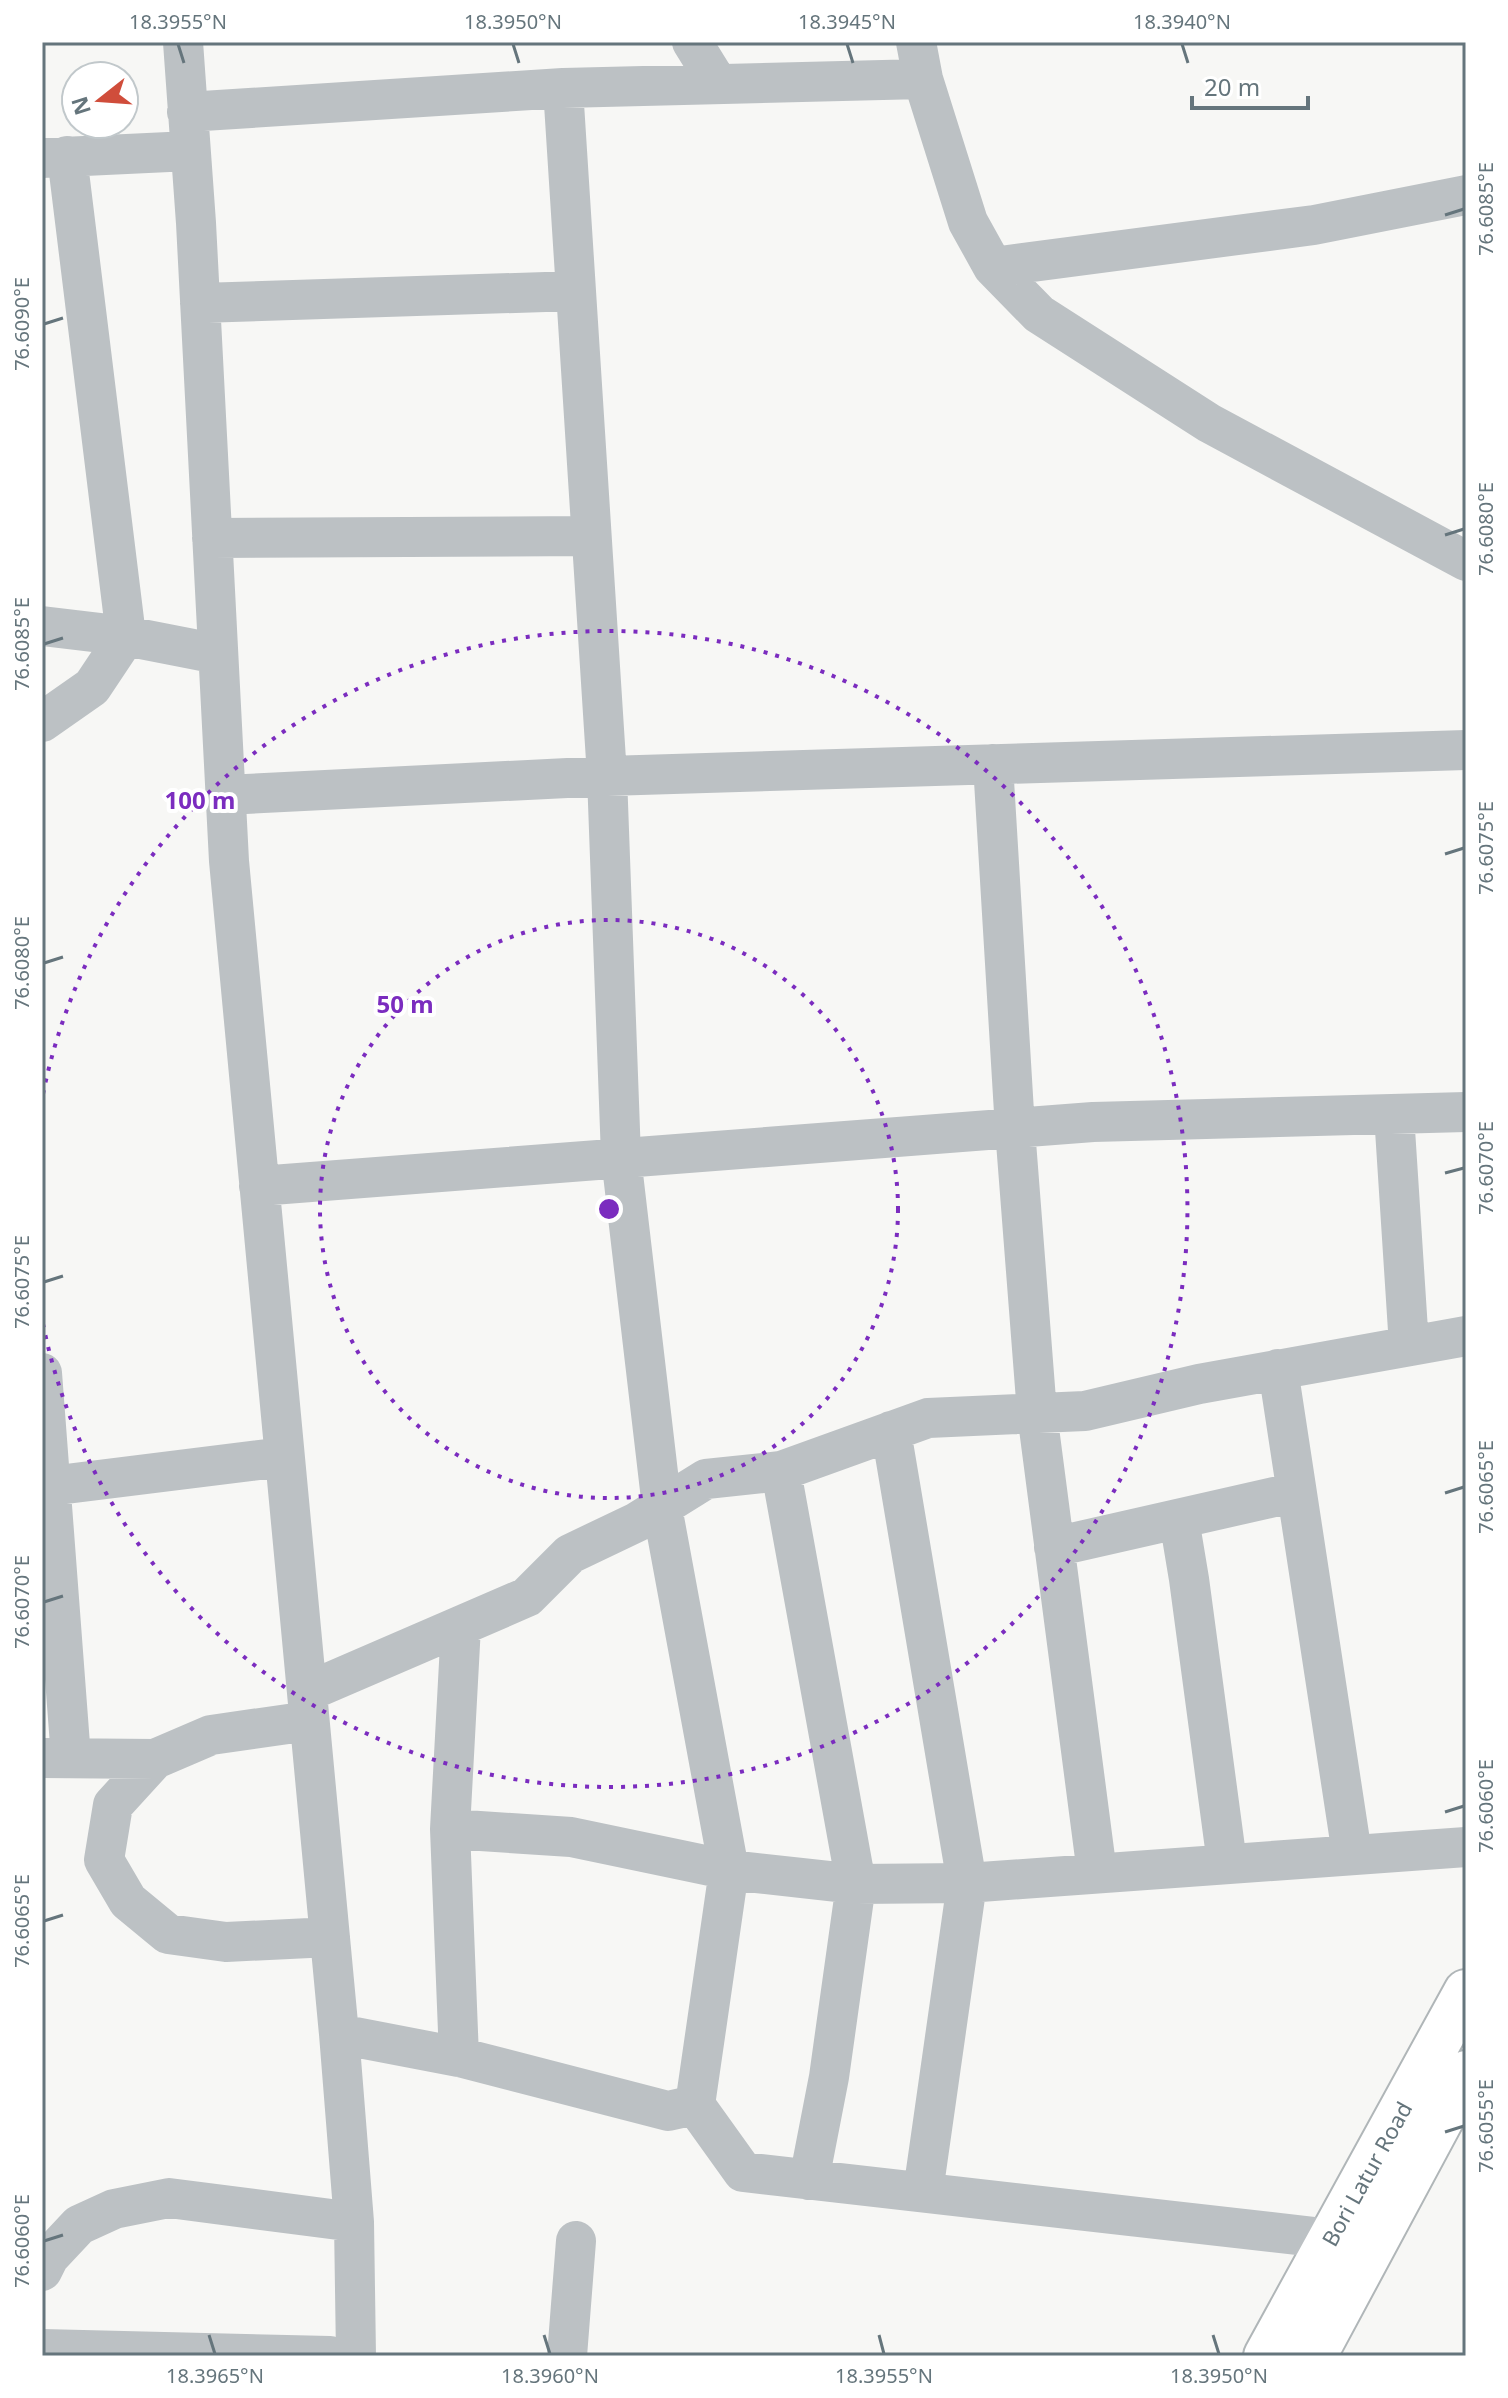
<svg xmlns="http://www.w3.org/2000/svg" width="1508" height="2398" font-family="'Noto Sans',sans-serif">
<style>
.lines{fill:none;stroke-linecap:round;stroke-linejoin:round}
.primary-casing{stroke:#b0b6b8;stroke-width:48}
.street{stroke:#bcc1c4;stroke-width:40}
.primary{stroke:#fff;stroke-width:44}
.ticks{fill:none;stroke:#65757c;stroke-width:3}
.ring{fill:none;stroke:#7b2cbf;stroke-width:4;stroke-dasharray:4 8}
.labels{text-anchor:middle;stroke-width:8;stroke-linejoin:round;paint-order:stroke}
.street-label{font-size:22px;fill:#65757c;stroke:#fff}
.centre{fill:#7b2cbf;stroke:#fff;stroke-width:4}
.ring-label{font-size:24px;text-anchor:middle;font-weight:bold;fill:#7b2cbf;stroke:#fff;stroke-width:8;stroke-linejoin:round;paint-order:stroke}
.neatline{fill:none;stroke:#65757c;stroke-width:3}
.ticks-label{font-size:20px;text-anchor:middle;fill:#65757c}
</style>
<rect width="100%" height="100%" fill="#f7f7f5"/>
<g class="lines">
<defs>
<path id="primary" d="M1266,2356L1466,1992
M1314,2356L1466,2073"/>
</defs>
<use href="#primary" class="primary-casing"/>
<path class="street" d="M183,42L196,223L229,861L339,2034L354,2222L356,2356
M692,42L718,84
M923,79L968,222L993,267L1039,314L1209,423L1466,561
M563,88L607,776L621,1157L662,1507L729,1870L695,2105L743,2172L1332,2239
M187,112L563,88L923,79L916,42
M42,158L190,151
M993,267L1314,225L1466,195
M200,303L576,291
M212,538L591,536
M42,626L126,636L218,654
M42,722L92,687L126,636L67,156
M993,764L1015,1129L1037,1413L1097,1873
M225,795L607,776L1466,750
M1394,1114L1409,1346
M259,1186L1093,1122L1466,1112
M1278,1369L1352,1854
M42,1373L71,1758
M891,1431L967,1883L923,2192
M781,1471L856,1884L829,2077L809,2180
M42,1487L284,1457
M1179,1519L1189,1579L1227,1863
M1054,1547L1296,1492
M461,1626L450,1829L571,1837L729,1870L856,1884L967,1883L1466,1847
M307,1692L527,1597L570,1554L637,1522L706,1479L781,1471L928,1418L1085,1411L1199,1384L1466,1336
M309,1721L211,1735L155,1759L113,1805L104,1860L128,1901L168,1934L226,1942L330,1937
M42,1758L155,1759
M450,1829L459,2057
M339,2034L459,2057L668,2111L695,2105
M42,2271L49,2257L79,2225L114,2209L169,2198L354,2222
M42,2349L330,2356
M567,2356L576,2241"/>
<use href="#primary" class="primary"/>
</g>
<path class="ticks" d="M178,44L184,63M513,44L519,63M847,44L853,63M1182,44L1188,63M1445,215L1464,209M44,324L63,318M1445,535L1464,529M44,644L63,638M1445,854L1464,848M44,963L63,957M1445,1173L1464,1168M44,1282L63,1276M1445,1493L1464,1487M44,1602L63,1596M1445,1812L1464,1806M44,1921L63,1915M1445,2132L1464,2126M44,2241L63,2235M209,2335L215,2354M544,2335L550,2354M879,2335L884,2354M1213,2335L1219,2354"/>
<g class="ring">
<circle cx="609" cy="1209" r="289"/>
<path d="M43 1094A578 578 0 1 1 43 1324"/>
</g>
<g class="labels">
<g class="street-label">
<text transform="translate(1367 2174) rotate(-61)" y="8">Bori Latur Road</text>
</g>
</g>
<circle cx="609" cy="1209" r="12" class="centre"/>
<g class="ring-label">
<text x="200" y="809">100 m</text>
<text x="405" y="1013">50 m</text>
</g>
<rect width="1508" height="2398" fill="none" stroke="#ffffff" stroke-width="88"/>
<g transform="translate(100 100) rotate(253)"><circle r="38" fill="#ffffff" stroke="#c1c8cb" stroke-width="2"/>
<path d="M0-6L14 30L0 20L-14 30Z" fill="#d04d3b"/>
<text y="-12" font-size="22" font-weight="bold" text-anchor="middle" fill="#65757c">N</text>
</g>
<path d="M1192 96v12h116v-12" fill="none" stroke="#65757c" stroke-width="4"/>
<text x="1204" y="96" font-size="24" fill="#65757c" stroke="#ffffff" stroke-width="6" paint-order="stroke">20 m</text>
<rect x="44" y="44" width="1420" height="2310" class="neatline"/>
<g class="ticks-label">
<text x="178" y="29">18.3955°N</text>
<text x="513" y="29">18.3950°N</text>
<text x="847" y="29">18.3945°N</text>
<text x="1182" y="29">18.3940°N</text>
<text transform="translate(1486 209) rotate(-90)" y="7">76.6085°E</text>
<text transform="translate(22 324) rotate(-90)" y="7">76.6090°E</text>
<text transform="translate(1486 529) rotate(-90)" y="7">76.6080°E</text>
<text transform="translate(22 644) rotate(-90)" y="7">76.6085°E</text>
<text transform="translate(1486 848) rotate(-90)" y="7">76.6075°E</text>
<text transform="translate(22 963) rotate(-90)" y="7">76.6080°E</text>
<text transform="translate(1486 1168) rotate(-90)" y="7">76.6070°E</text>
<text transform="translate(22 1282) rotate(-90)" y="7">76.6075°E</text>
<text transform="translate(1486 1487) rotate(-90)" y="7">76.6065°E</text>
<text transform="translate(22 1602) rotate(-90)" y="7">76.6070°E</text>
<text transform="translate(1486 1806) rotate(-90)" y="7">76.6060°E</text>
<text transform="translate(22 1921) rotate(-90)" y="7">76.6065°E</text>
<text transform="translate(1486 2126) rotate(-90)" y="7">76.6055°E</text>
<text transform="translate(22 2241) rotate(-90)" y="7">76.6060°E</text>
<text x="215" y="2383">18.3965°N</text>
<text x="550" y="2383">18.3960°N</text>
<text x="884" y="2383">18.3955°N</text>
<text x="1219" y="2383">18.3950°N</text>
</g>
</svg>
